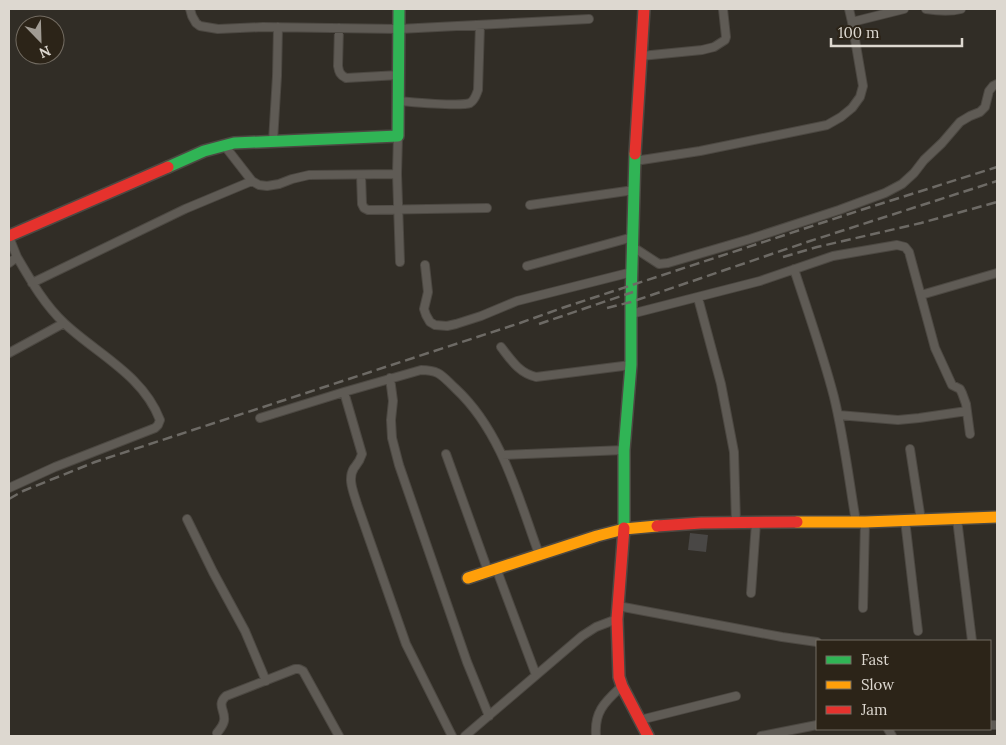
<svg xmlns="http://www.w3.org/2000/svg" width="1006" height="745" font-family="Lora,serif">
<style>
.building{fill:#494745}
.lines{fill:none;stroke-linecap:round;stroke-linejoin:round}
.street-casing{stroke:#4c4842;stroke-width:10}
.fast-casing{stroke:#4c4842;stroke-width:14}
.slow-casing{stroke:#4c4842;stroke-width:14}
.jam-casing{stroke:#4c4842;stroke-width:14}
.street{stroke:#5f5b55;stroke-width:8}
.fast{stroke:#30b455;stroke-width:11}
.slow{stroke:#ff9f0a;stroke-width:11}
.jam{stroke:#e5322d;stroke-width:11}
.rail{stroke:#6d6a65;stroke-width:2.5;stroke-dasharray:10 5;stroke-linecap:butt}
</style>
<rect width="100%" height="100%" fill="#312d26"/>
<path class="building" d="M690,533L708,535L706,552L688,550Z"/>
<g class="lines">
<defs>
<path id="street" d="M190,9L192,16L196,23L200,26L218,29L263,27L399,29L589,19
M926,9C938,11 949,12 961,9
M852,22L904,9
M339,28L338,66C339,72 340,75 346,78L399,75
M641,56L702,50L714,47L725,40L726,37L723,9
M399,101C412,102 460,107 470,103C475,100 476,95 478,90L480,25
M398,136L397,174L400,262
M273,141L277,76L278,27
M224,145L252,181L259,185L267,186L279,184L292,179L309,175L397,174
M635,161L700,151L827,125L841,117L852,108L860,97L863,86L852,22L849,9
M361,175L362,204L364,208L368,210L487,208
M530,205L634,190
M9,237L17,257L9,263
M633,247L659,264L668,263L750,239L839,210L885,193L902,184L914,173L924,160L942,143L960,122L970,116L980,112L985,107L989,91L993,86L997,84
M425,265L428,292L424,309L426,315L430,322L435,325L447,326L456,324L481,316L517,301L632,272
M527,266L633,237
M794,269C808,312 823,354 834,397C844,438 849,480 856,522
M32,283L185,209L252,181
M921,295L997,273
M698,298L721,384L734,452L736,523
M631,314L760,281L833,256L897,245L905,247L909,252L935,348L952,385L960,389L962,393L966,404L970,434
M501,347C511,360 519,373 536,377L631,365
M9,353L64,323
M390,378L393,401L391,420L392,438L399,465L467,662L489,716
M344,392L362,454C360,461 358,463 354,468C347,479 354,493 357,504L406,644L452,736
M838,415L898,420L919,418L967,411
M260,418L344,392L421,370C440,370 442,376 456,389C502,432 518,497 539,554
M910,449L921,520
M446,454L488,571
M502,455L624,450
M9,488L55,467L155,428L158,425L160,420C143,375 97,354 64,323C44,304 31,281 17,257
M187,519L213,572L245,631L266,681
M957,519L972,641
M905,520L918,631
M496,568L536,675
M751,593L756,523
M618,606L782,637L817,642
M863,608L865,522
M640,720L736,696
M990,725H997
M888,729L892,736
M217,733C220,729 223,726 224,721C226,711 216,705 226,696L295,669H299L303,671L339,736
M465,736L582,636L596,627L617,619
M596,736C594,711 605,702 622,686
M761,736L817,725"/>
<path id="fast" d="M168,167L204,151L234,143L398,136L399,9
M624,528V450L631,365V302L635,154"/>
<path id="slow" d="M797,522H865L997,517
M468,578L597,536L624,529L657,526"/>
<path id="jam" d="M635,154L644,9
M9,236L168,167
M657,526L701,523L797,522
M624,528L617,619L619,677L622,686L648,736"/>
</defs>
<use href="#street" class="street-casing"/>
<use href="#fast" class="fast-casing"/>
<use href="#slow" class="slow-casing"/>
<use href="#jam" class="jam-casing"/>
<use href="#street" class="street"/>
<use href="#fast" class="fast"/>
<use href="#slow" class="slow"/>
<use href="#jam" class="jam"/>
<path class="rail" d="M783,257L817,247L921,223L997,202
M607,308L631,302L807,242L997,181
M539,324L633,292
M9,499L23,491L95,462L520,323L562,308L861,210L997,167"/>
</g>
<rect width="1006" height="745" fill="none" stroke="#ddd8d0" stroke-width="20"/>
<rect x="816" y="640" width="175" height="90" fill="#2c2418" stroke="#736c62"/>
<rect x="826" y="656" width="25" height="8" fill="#30b455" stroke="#736c62"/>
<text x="861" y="665" font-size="15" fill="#ddd8d0">Fast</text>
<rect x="826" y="681" width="25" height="8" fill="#ff9f0a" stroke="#736c62"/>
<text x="861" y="690" font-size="15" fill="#ddd8d0">Slow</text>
<rect x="826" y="706" width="25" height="8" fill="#e5322d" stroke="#736c62"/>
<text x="861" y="715" font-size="15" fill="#ddd8d0">Jam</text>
<g transform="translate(40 40) rotate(157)"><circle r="24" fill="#2c2418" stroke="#736c62"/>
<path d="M0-4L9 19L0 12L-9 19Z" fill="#a19c94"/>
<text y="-8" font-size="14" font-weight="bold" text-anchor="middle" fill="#ddd8d0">N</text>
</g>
<path d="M831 38v8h131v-8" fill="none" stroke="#ddd8d0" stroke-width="2.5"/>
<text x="838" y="38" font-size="15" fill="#ddd8d0" stroke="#2c2418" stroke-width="4" paint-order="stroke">100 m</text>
</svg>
